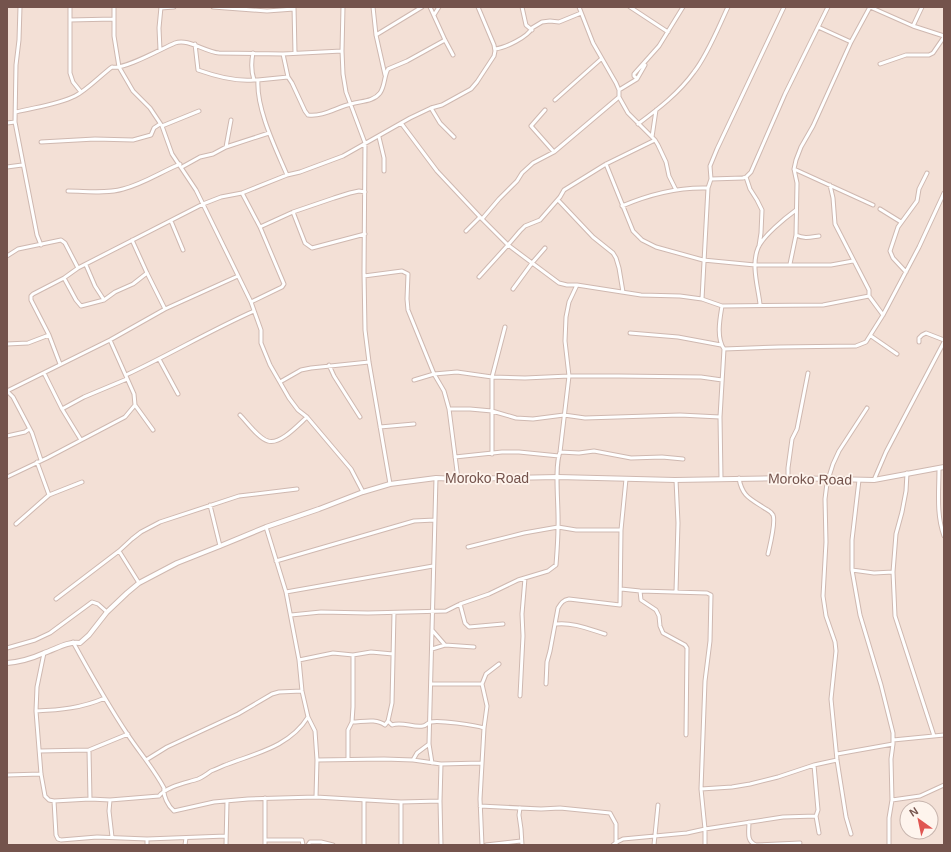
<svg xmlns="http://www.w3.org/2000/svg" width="951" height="852" font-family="Helvetica,sans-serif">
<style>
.residential{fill:#f3e0d6;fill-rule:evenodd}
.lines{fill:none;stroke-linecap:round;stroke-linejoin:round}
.minor-casing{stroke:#cfb8b0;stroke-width:5}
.tertiary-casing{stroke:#cfb8b0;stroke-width:6}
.minor{stroke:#fff;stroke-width:3}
.tertiary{stroke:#fff;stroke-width:4}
.labels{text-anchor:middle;stroke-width:3.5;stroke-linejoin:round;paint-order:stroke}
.street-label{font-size:14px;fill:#74534c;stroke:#fef4ed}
</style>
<rect width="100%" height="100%" fill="#fbefe7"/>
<path class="residential" d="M7,7H944V845H7ZM907,808H931V832H907Z"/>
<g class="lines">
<defs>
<path id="minor" d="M20,7L19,40L16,65L15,122L37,235L41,245
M70,7V73L73,82L81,92
M114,7V36L119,67L133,91L150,108L162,126L172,154L196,190L251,302L261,330V343L270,365L289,398L298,410L307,417L351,469L363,492
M213,7L267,11L294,9
M294,7L295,53
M343,7L342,51L343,74L346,92L365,143L364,273L365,330L369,362L390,484
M373,7L376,35L385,75
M430,7L445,40L453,55
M522,7L526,25L532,30
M579,7L593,43L616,83L619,90V97L628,113L655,140L658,145L666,162L669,176L676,190
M630,7L668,32
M161,8L174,7
M434,15L439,7
M70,20L114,19
M913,26L922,7
M818,27L851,42
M376,35L422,7
M195,44L198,70C215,76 235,82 254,80
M495,49C505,48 528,37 532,28L542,22L550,21L559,22L581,13
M160,50L159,28L161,7
M253,53C251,63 251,71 254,80H258C256,109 276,149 287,175
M283,54L288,77
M880,64L906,55H929L933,53L944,37
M637,79L634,76V74L659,46L683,7
M258,80L288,77L292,83L305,111L308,115C323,117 337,107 351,104C361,101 373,102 380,93C385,86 384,76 388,69L407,61L445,40
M619,90L637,79L645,65
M555,100L601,59
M431,108L440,123L454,137
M545,110L531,126L554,152
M16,112C36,107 57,105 75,96C87,90 101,75 112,67C124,70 161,49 175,43C188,38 205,52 219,53L283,54L342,51
M7,123L15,122
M401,123L437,171L482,219L508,245L559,283L567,285H577L641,295L680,296L702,299L722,306L823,305L869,296
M638,124C658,109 679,93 694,72C708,54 718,28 728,7
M162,126L199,111
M379,137L384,158V171
M652,137L656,110
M41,142L95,139L133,140L151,135L154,128L160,124
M226,147L231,120
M606,164L633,231L642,240L656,247L703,260L755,265H831L853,261
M7,167L22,165
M182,167L200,157L213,154L226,147L269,133
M794,169L873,205
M746,177L750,189L757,200L762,210L761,233L759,246
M711,179L743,178L746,177L751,172L785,94L828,7
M830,185L833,198L835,224L869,290V296L883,315
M68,191C86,191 106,194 123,189C143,184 161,172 180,164
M242,193L260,227L284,284L282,287L251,302
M558,200L593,237L613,253L616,258L619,268L623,292
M622,206C650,194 679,187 708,188
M880,209L901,222
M293,212L305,243L312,248L365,234
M482,219L499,199L517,181L522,173L533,163L554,152L619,97
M171,221L183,250
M260,227L293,212L334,198L350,193L359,191L365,192
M466,231L480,217
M796,235C804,239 811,237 819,236
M132,240L147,273L165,309
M7,256L18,249L61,240L65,243L78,268
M790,264L796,235L797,183L794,169L796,160L801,147L813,126L851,42L870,7L913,26L944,36
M86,265L95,286L104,300
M906,272L893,258L890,251L898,227L917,201L919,189L927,173
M364,276L402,271L408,274L407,299L408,310L434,374L444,391L449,409L458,479
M479,277L508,245L520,231L525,226L540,220L560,197L564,190L606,164L655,140
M64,278L76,300L81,306L104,300L115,292L133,284L147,273
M513,289L532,263L545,248
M702,299L708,188L711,179L710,166L717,149L784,7
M760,304C758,287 751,265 758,248C763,236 785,218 796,210
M630,333L678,337L721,345
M871,336L897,354
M110,340L134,394L135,405L153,430
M919,342V338L922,335L926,333L944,340
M7,344L28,343L49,335
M724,349L779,347L856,346L866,342L883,315L919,247L944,193
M159,359L178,394
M60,364L49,335L31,300V296L33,294L64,278L78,268L203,204L221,197L242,193L287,175L300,172L343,156L410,118L431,108L442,105L471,89L477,82L494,56L495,51L494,45L478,7
M329,365L334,376L360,417
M44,373L62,409L81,440
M126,375C169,355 211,330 254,311
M414,380L434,374L457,372L492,377L525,378L569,376H619L701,377L722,380
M280,382L301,370L311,368L369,362
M7,391L110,340L165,309L238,276
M7,391L13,397L32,433L41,460
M62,409L84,397L127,379
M449,409H470L492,411L516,418L533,419L564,415L585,418L680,415L720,417
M240,415C247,422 259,439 268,441C280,445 298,425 307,417
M380,427L414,424
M7,436L25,432L29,429
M560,452L579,453L594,451L631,458L662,457L683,459
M492,454V377L505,327
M455,457L502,452H519L559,456
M37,462L49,495
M939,468C939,491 936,514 944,536
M907,473L906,491L902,512L896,534L893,572L895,616L934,736
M7,477L47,458L125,417L135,405
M721,478L720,417L724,349C716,338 720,318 722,306
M739,478C742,497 751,499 766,509C768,510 771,512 773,515C776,522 770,545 768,554
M788,478V468L792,439L797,429L808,373
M859,480L852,540V570L860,615L881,685L893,733V744L891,759L892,800L889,818V845
M874,480L886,452L944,342
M210,505L220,546
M16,524L49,495L82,482
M266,527L286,592L299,660L302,691L308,717L315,731L317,760L316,797
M468,547L524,533L558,527L576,530H621
M119,551L139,583
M276,561L414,521L435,520
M852,570L874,573L893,572
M621,589L640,591L707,593L711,595L710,641L705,681L701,789L705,829V845
M640,591L641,600L656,610L659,616L660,626L663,633L685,645L687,648L686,735
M676,591L678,523L676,480
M286,592L433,566
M56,599L119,551L132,539L141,532L160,522L239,496L297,489
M460,604L465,623L469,627L503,624
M291,615L321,612L368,613L446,611L460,604L489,594L518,580L548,571L556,565C557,552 558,540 558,527C559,508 554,467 560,452L569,376L565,341L566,317L569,302L577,285
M556,624C572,622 589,629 605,634
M432,630L445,645
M73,642C90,673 108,705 128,735C140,753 154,769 164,788C163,796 168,806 174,811L214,802L248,799L316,797L401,802L440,801
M7,648L35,640L50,633L92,602L98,604L107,612
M432,649L445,645L474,647
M44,653L37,687L36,711L41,774L45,796L49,800L54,801L90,799L110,800L159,796C167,786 186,783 198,779C203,777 207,774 211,771C217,769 222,766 228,764C257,753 290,746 308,717
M299,660L333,653L353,655L371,652L393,654
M431,684H482
M546,684L547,662L550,651L558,608C561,603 563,600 569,599L620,605L621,530L626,479
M520,696L523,636L522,614L525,578
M36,711C60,710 82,708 105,698
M388,721L392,725C402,721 413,728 423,726C426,726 428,722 431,722C439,720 475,725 484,728
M352,722C362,722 376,718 385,725L388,721L392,703L394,613
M893,740L944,735
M89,750L90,799
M40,751L89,750L128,734
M837,754L893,744
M348,759V730L352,722L353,707V655
M146,760L167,747L238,714L272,694L279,692L302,691
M317,760L384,759L413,760L441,764L481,763
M413,760L417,753L429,744
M432,763L429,744L436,478
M814,765L818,810L816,816L819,833
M7,775L41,774
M701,789L732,787L750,784L778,777L814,765L837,760
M110,800L109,811L112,837
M364,800V845
M892,800L920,796L944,785
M54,801L56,835L58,839L61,840L97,837L147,839L226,836
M401,802V845
M480,806L541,809L560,808L610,813L616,824V845
M520,808L519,815L521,829L522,845
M749,822C749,832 746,841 756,845L800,843
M851,834L846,817L837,760L831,699L836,651L835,642L826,616L823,596L826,542L825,499L827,483L833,464L839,451L867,408
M147,839V845
M265,840H302L303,845
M185,845L186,838
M226,845L227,802
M265,845V798
M308,845L310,842H321L333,845
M441,845L440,801L441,764
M482,845L480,799L484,728L487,706L482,684L486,674L499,664
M486,845L521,841
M613,845L617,842L623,839L687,833L705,829L783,817L816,816
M654,845L658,805"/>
<path id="tertiary" d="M7,663C19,662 33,658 44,653C56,649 68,641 80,643L89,635L107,612L127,593L139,583L177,563L220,546L266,527L319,509L363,492L390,484L436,478L458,479L558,477L675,480L788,478L874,480L944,467"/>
</defs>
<use href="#minor" class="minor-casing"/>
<use href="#tertiary" class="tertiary-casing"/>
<use href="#minor" class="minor"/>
<use href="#tertiary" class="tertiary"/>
</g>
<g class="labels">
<g class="street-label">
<text x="487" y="483">Moroko Road</text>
<text transform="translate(810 479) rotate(1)" y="5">Moroko Road</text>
</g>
</g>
<rect width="951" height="852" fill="none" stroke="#74534c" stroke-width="16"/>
<g transform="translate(919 820) rotate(327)"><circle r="19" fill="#fef4ed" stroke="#c7b4ad"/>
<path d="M0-3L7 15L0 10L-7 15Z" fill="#e05551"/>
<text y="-6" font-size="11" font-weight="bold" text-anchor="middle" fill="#74534c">N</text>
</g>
</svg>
